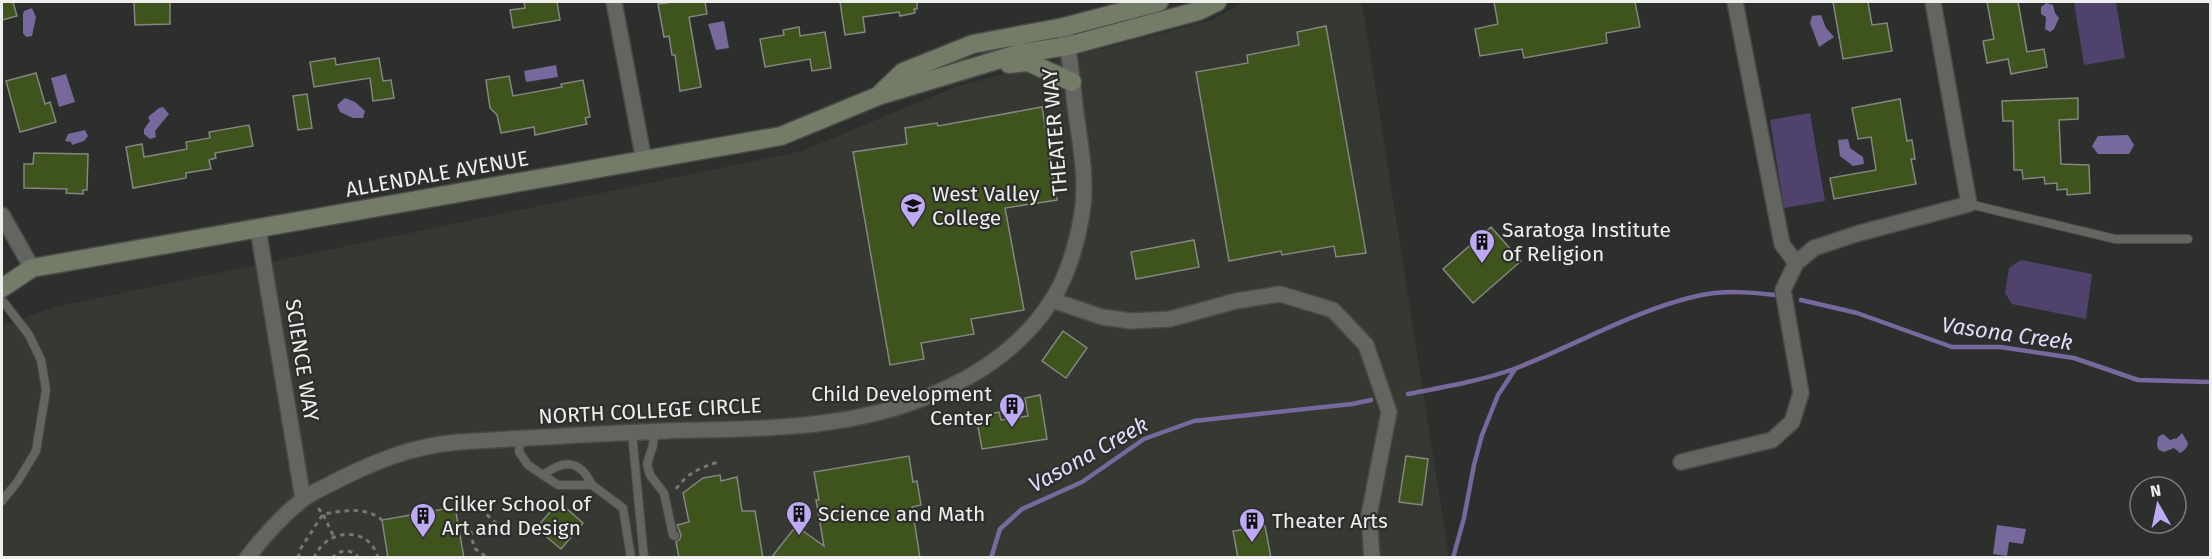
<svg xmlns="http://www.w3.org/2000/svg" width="2212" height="559" font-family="'Fira Sans',sans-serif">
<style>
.built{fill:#353931}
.green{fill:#4f436d}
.water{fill:#77689e}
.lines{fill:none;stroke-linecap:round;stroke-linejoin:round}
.stream{stroke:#77689e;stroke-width:4.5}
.building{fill:#3f531c;stroke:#848682;stroke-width:1.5}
.lane-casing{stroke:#4a4b48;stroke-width:10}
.street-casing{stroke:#4a4b48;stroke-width:18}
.secondary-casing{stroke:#4a4b48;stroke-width:21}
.path{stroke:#757774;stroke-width:3;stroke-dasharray:4.5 4.5;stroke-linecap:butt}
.lane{stroke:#636561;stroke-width:8}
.street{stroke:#636561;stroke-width:15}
.secondary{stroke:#737c66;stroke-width:18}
.labels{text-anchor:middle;stroke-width:4.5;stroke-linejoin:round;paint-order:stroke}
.street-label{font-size:21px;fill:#eeefed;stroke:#2d2f2c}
.poi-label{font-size:21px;fill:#eeefed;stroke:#2d2f2c;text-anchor:start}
.water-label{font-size:22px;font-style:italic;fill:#e2dafc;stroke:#2d2f2c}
</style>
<rect width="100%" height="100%" fill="#2d2f2c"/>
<path class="built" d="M1245,2H1362L1449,557L2,558V326L55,307L802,151L955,87L1212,20Z"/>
<path class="green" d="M2074,2H2116L2125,58L2084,65Z
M1810,113L1825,201L1784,208L1770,120Z
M2021,260L2092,274L2086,319L2012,304L2005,293L2009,268Z"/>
<path class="water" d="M2046,3L2053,5L2055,13L2059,18L2054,29L2050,32L2045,29L2046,17L2041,14V7Z
M32,8L36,17L32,36L26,37L23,33V14L24,11Z
M1821,15L1826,28L1834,37L1819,47L1810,23L1812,16Z
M724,21L729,48L716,50L708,24Z
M556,65L558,77L526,82L524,71Z
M66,74L75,102L59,107L51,78Z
M345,98L355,102L365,111L363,118H353L340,112L337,105Z
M163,107L169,114L155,131L156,137L150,139L144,134V129L150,121L148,117L159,108Z
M85,130L88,136L84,141L72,145L71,142L65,141L68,134Z
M2128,135L2134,145L2129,154H2098L2092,146L2098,136Z
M1848,139L1850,148L1863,157L1864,164L1853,166L1840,156L1838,140Z
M2182,433L2188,443C2187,448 2185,450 2180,453L2174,448L2164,452L2159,450L2157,446L2158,437L2163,434L2170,440L2177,438Z
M1997,525L2026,529L2023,544L2009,542L2007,556L1993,554Z"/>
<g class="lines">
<path class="stream" d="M1801,300L1857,313L1952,347H2000L2074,358L2138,380L2210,382
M1408,394C1444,387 1480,381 1514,369C1574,346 1635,310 1697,296C1723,290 1749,292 1775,295
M991,558L1000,529L1022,509L1082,482L1144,439L1194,421L1352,404L1371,400
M1453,558L1464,518L1474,465L1482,435L1498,395L1516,368"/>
</g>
<path class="building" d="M2,2H13L17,16L2,20Z
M134,2H170V24L135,25Z
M524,2H557L560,20L513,28L510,10L525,8Z
M673,2H705L707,14L689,17L701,87L680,91L675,55H672L669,36L664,37L658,4Z
M840,2H917V9H914L915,13L900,16L899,12L863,17L865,32L845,35Z
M1494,2H1635L1640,27L1606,33L1607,43L1524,58L1522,49L1480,56L1475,29L1498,24Z
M1833,2H1868L1872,25L1887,23L1892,51L1843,59Z
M1987,2H2018L2027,52L2044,49L2047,67L2011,74L2008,59L1987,63L1983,41L1994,39Z
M1326,26L1366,253L1336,257L1334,246L1282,255L1281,251L1229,261L1196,72L1248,63L1247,55L1299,45L1297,32Z
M799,27L800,36L825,32L831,68L812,71L810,59L765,67L760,39L784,35L783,30Z
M335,58L336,65L379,58L383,81L391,80L394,98L373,101L370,78L314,87L310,62Z
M36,73L45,104L50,102L56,122L20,132L6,81Z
M509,76L513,96L562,87L561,84L583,80L590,117L585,118L587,124L535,135L534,127L501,133L497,115L490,108L486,80Z
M307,94L312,128L298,130L293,96Z
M2078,98V119L2059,120L2061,164L2089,165L2090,193L2067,195V189L2057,190V183L2045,184L2044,177L2023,179L2022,170H2014L2013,121H2003L2002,101Z
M1900,99L1907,141L1912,140L1915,159H1911L1916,184L1834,199L1830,178L1876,170L1871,137L1858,139L1852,108Z
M1042,107L1057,200L1005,208L1024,310L971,319L974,334L921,343L924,359L890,365L853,152L907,144L905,128L937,123L938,126Z
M249,125L253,146L215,153L216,158L209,160L211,169L186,173V178L133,188L126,147L142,144L144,157L187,149L186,142L210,138L209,132Z
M34,153L88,154L87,190H83V194L66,193L67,189L24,188V164H33Z
M1491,227L1521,261L1473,303L1443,269Z
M1194,240L1199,267L1136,279L1131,252Z
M1063,331L1087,348L1066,378L1042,361Z
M1040,395L1047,439L982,449L976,416L999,412L1001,420L1028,416L1025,398Z
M909,456L913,482L917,481L921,505L912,507L920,558H771L796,526L824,546L816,500H819L814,472Z
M1406,456L1428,459L1422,505L1399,502Z
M720,475L721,481L737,477L742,511H755L763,558H679L676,542L680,539L681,535L677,525L689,522L683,493L703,478Z
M559,502L583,523L561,549L536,528Z
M455,507L464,558H388L382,520Z
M1265,526L1271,558H1238L1233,531Z"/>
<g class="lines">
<defs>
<path id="lane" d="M1969,204L2115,239H2188
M2,300L29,335L41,360L46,390L36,451L18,481L2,501
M654,432L653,445L647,464L650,475L664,493L673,535L675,536
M632,433L644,558
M520,438L519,452L528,465L558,485H592L623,508L631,558
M543,475C565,459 580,460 592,485"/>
<path id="street" d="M614,2L644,161
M1735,2L1782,244L1796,263
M2,215L32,268
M258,229L303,499
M1052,300L1102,317L1131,321L1170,319L1236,301L1280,294L1333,310L1366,345L1389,412L1369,515L1372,558
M1681,462L1772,440L1792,422L1801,393L1783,290L1796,263L1814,248L1856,234L1969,204L1933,2
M247,558C263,537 282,516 302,500C310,493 321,489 330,484C371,463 411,446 458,442C526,438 595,434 664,431C719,429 775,430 829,422C912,411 1005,374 1052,300C1067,277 1076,246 1081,219C1088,184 1081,148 1076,114C1073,85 1070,56 1064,27"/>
<path id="secondary" d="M1009,64L1028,62L1072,82
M880,94L903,72L973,44L1064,27L1159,2
M2,288L32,268L781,136L878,96L1017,54L1068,46L1198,11L1217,2"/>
</defs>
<use href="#lane" class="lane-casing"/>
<use href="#street" class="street-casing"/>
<use href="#secondary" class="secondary-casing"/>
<path class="path" d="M676,489C688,473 699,468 718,462
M481,498L484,512L499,526
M469,522L474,548L488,558
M333,535L323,514C342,511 366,506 382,520
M298,558L301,548L323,514L317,507
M314,558C327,526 371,527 378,558
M332,558C341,549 350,548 359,558"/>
<use href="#lane" class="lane"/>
<use href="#street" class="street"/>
<use href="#secondary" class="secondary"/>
</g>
<defs>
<symbol id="university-pin" viewBox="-11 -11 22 30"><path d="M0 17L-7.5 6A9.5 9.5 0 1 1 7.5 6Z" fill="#bea9f5" stroke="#2d2f2c"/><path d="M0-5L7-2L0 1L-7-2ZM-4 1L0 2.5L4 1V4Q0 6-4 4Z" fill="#111"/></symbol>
<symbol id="building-pin" viewBox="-11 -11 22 30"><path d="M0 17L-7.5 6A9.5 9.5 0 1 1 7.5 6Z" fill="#bea9f5" stroke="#2d2f2c"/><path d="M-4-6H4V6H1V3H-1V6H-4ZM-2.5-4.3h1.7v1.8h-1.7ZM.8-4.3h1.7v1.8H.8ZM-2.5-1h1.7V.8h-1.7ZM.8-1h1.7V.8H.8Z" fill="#111"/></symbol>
</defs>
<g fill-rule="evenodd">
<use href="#university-pin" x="898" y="191" width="30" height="40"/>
<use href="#building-pin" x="1467" y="227" width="30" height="40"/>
<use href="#building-pin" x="997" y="391" width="30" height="40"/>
<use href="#building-pin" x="784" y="499" width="30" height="40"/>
<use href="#building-pin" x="408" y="501" width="30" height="40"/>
<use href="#building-pin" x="1237" y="506" width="30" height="40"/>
</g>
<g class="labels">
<g class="street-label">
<text transform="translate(1055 132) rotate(-95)" y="7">THEATER WAY</text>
<text transform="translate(437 174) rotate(-10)" y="7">ALLENDALE AVENUE</text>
<text transform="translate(302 360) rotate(81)" y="7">SCIENCE WAY</text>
<text transform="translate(650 411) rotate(-3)" y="7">NORTH COLLEGE CIRCLE</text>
</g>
<g class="poi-label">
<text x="932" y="201">West Valley<tspan x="932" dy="24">College</tspan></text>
<text x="1502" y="237">Saratoga Institute<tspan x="1502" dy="24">of Religion</tspan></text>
<text x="992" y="401" text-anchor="end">Child Development<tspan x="992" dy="24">Center</tspan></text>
<text x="442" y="511">Cilker School of<tspan x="442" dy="24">Art and Design</tspan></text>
<text x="818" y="521">Science and Math</text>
<text x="1272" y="528">Theater Arts</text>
</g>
<g class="water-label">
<text transform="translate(2007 333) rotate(8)" y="8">Vasona Creek</text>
<text transform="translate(1088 454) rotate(-29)" y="8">Vasona Creek</text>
</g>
</g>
<rect width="2212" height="559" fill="none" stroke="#eeefed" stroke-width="6"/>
<g transform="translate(2158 505) rotate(351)"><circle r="28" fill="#2d2f2c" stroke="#7a7c79" stroke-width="1.5"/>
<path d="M0-4.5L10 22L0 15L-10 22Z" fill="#bea9f5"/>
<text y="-9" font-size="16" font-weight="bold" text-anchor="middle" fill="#eeefed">N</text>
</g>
</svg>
